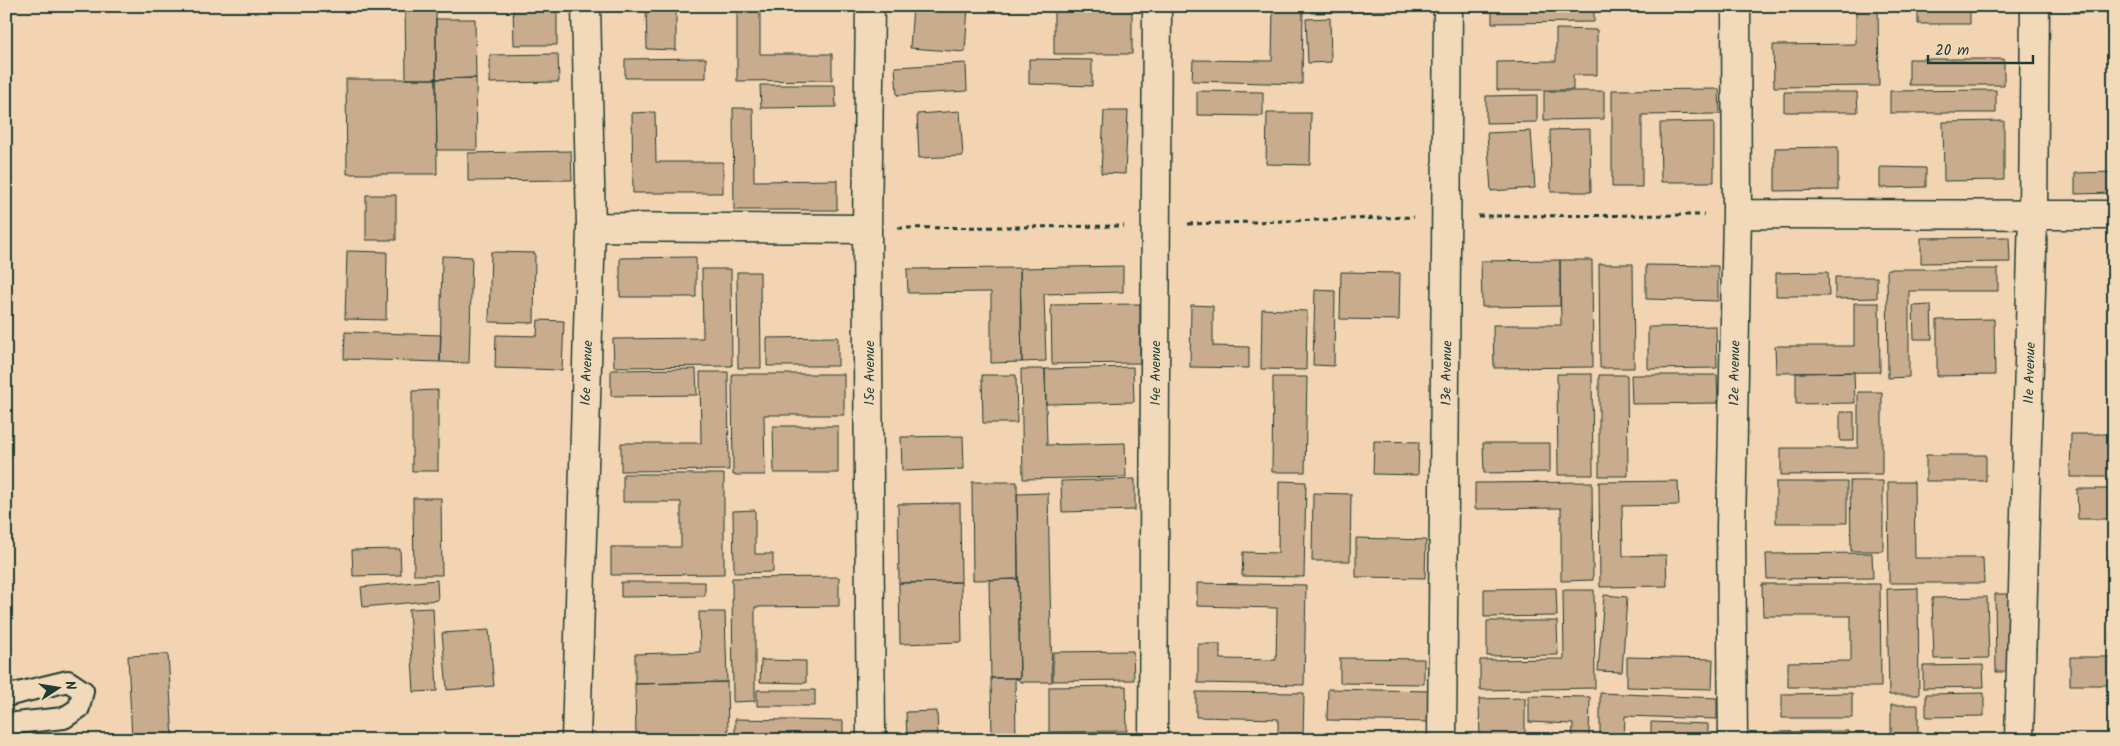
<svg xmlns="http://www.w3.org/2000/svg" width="2120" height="746" font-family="Kalam,sans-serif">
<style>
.building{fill:#c9ab8d;stroke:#1f3d34}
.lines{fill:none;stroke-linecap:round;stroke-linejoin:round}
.service-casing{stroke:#1f3d34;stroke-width:24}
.minor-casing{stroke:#1f3d34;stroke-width:31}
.path{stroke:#1f3d34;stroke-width:3;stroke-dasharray:5 4;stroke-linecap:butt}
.service{stroke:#f1d9b9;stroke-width:20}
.minor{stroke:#f1d9b9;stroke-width:28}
.labels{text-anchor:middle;stroke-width:5;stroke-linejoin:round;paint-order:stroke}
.street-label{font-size:14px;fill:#1f3d34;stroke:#f1d9b9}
</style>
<rect width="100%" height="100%" fill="#f2d4b2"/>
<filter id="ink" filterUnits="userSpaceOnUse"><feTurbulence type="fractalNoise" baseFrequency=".02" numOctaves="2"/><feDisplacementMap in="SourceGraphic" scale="10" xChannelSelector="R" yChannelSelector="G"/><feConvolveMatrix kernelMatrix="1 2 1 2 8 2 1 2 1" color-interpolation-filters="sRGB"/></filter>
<g filter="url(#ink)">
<path class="building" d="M405,6H436V79H406Z
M513,6H557V45H514Z
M646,6H676V50L647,49Z
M737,6H760V54H832V80L737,81Z
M913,6H968L965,52L910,48Z
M1054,6H1132V54H1054Z
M1273,6H1303L1302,84L1192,81L1193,60L1272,61Z
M1311,6H1414V10L1311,13Z
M1492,6H1594V22L1492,23Z
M1918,6H1970V24H1918Z
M2072,6H2114V12L2072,13Z
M1878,7L1879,86L1774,87L1773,45L1856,44V8Z
M1330,18L1331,62L1308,63L1306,19Z
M436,19H475L476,78L436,79Z
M1556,29L1597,30V75H1573V90H1497V62L1556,61Z
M558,54L559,82L490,83V55Z
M706,58V78H625V59Z
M1029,59L1092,60V86L1029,84Z
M1909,59H2004V85H1909Z
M966,63L967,91L897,95L895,67Z
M476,78L477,150H437L436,79Z
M346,79H436L437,174H347Z
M760,85H835L836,107L761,108Z
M1719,89L1720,114L1642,115V187H1612V90Z
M1996,90V113H1890V91Z
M1197,91L1263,92V116L1197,115Z
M1544,91H1604V119L1544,120Z
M1784,92H1857L1858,112H1784Z
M1537,95V122L1486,123V96Z
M733,108H753L754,181L837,180V210H734Z
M960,111L963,156L919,158L917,114Z
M1104,111H1128L1125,174L1101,173Z
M655,112L656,162H723V193H633L632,113Z
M1267,113H1311L1310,165L1266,164Z
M2004,121V180L1944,181L1943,122Z
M1714,122V182H1661L1660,123Z
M1590,129L1591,192H1551L1550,130Z
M1531,131L1535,188L1491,191L1487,133Z
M1838,147V190L1775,191V148Z
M571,151L572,180L468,181V153Z
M1880,167L1926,168V187L1880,188Z
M2114,172V193L2075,194V173Z
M366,195H396V240H366Z
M2009,237L2010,262L1921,263V238Z
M347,251L387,252L386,320L345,319Z
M491,252L535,253L534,323L489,322Z
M442,256L472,257L469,363L440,362Z
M696,257V297H620V258Z
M1560,260V306L1482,307L1481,261Z
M1560,260H1592L1593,367L1494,368L1493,325H1561Z
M1599,264H1633L1634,368H1600Z
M1646,265L1718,266V301L1646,299Z
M1123,266V292L1044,294L1046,361L1022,362L1020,268Z
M1020,268L1022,362L991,363V292L908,293L907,269Z
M702,269H731L732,366L614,367L613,339L703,338Z
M1887,269H1998V291H1909V377L1888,378Z
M737,272H760L761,368H738Z
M1341,272L1400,273L1399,320L1340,319Z
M1828,272L1829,296H1776V273Z
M1835,277H1877V298L1835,299Z
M1315,290L1335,291L1334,366L1313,365Z
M1854,303H1879L1880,372L1776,373L1775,346H1854Z
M1140,304V363L1052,364L1051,305Z
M1191,305L1213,306V346L1249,347V368L1190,367Z
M1931,305L1932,339H1914L1913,306Z
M1262,309L1307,311L1306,370L1261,369Z
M1994,319L1995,375L1937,376V320Z
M538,320L564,321L562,370L495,368L496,335L537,336Z
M1716,326L1717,368L1648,369V327Z
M345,332L441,335L440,362L344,359Z
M838,337V366H767V338Z
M1133,367L1134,402L1046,404L1045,369Z
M696,369L697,395L611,396V370Z
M1021,369H1045L1047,445L1125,443L1126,477L1023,479Z
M700,372H728L729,470L621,471V443H701Z
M1854,372L1855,403L1796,404V373Z
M732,374H844V415H764L765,475H733Z
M1557,374H1592L1593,475H1558Z
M982,375H1016L1017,423H983Z
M1599,375H1627L1628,476H1599Z
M1631,375H1717L1718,403L1632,404Z
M1273,377H1307L1305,472H1272Z
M438,390V471H412V391Z
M1858,392H1882V474L1781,475V448H1858Z
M1840,412H1854V441H1840Z
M773,426H838V473H774Z
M2071,434H2114V477H2070Z
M963,436L964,469L902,471L901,437Z
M1374,441L1419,442L1418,475L1373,474Z
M1483,443H1550V472L1484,473Z
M1926,455H1986V481H1926Z
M623,474H724V574L611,575V547H681V502H623Z
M1135,479V510L1062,512L1061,481Z
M1279,481L1306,482L1304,577L1242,576L1243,552L1278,553Z
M1678,481L1679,505L1622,506L1623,556L1666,555L1667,586L1600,587L1599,482Z
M1850,481H1883V551H1851Z
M972,482H1017L1018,579L973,580Z
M1592,482L1593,580L1561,581V508L1475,509V483Z
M1776,482H1847V523H1776Z
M1888,482H1914L1915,558H1983L1984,583H1889Z
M2077,489H2114V519H2078Z
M1048,493L1052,682H1021L1015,678H1020L1017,494Z
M1313,493L1351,494L1350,561H1312Z
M413,498H441L442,575H414Z
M960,503L961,582L899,583L898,504Z
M755,510V554H773V572L734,573L733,511Z
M1356,538L1426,540L1425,578L1356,577Z
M400,549L401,575L353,576L352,550Z
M1872,553L1873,578L1767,579L1766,554Z
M839,577V606L755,607V701L733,702L732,578Z
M1018,579L1020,678H991L989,580Z
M437,580L438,600L363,607L361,587Z
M621,582H705V596L621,597Z
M961,582L962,642L900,644L899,583Z
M1197,583L1306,585L1304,685L1198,683V644H1220V659L1276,660L1277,608L1197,606Z
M1762,584H1880L1881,687H1788V662L1851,661V616H1763Z
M1556,588L1557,616L1484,617V589Z
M1918,588L1919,695H1889L1887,589Z
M1563,590H1594L1595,688L1480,690V660L1564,659Z
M1995,594H2009L2011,672H1996Z
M2111,594H2114V646H2112Z
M1604,595L1627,597L1622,672L1598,671Z
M1987,597L1989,658L1934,659L1932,598Z
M433,608L437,691L414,692L409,609Z
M699,612H725L727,682L635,684V654L700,652Z
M1487,621H1557L1558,655L1487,656Z
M489,630L494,686L447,690L442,633Z
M1133,651L1134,680L1053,681V652Z
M168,654L173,740H132L128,656Z
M1627,657L1713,659L1712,689L1627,687Z
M2070,657H2114V685H2070Z
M1340,658L1424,659V684L1340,683Z
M761,660L806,661V683L760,682Z
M1983,665L1984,687L1923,688V666Z
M991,678H1015L1016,740H992Z
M727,682L728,735L636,737L635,684Z
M1126,686L1127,731L1049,732V687Z
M1328,689L1431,691V722L1327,720Z
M757,690H815V706H757Z
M1196,692L1304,693L1303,740H1278V719L1196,717Z
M1600,693L1717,698V719L1625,716L1624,740H1600Z
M1852,693V718H1782V694Z
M1984,693V716L1926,717V694Z
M1529,696L1590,697L1589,740H1572L1573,724L1529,722Z
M1525,698V740H1480L1479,699Z
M1891,705H1918V740H1891Z
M937,711L938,740H907L906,712Z
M735,719L843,721V740H735Z
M1651,722L1708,724V740H1651Z
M1848,731V740H1774V732Z"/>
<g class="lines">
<defs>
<path id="service" d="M6,696L68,681L83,691L79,708L64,718L6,724"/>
<path id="minor" d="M870,6L867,229L871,740
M1737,214L2114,215
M591,227L867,229
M576,740L591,227L586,6
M1153,740L1157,6
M1442,740L1448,6
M1733,740L1731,528L1737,214L1736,6
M2019,740L2033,213L2035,6"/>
</defs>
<use href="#service" class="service-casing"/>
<use href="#minor" class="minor-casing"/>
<path class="path" d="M1478,216L1704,215
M1188,224L1414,217
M898,228L1124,226"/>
<use href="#service" class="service"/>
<use href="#minor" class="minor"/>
</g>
</g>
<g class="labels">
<g class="street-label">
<text transform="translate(586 373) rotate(-88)" y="5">16e Avenue</text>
<text transform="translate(869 373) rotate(-90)" y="5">15e Avenue</text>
<text transform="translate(1155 373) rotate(-90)" y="5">14e Avenue</text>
<text transform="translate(1446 373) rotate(-89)" y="5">13e Avenue</text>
<text transform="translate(1734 373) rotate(-89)" y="5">12e Avenue</text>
<text transform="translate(2029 373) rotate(-88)" y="5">11e Avenue</text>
</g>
</g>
<rect width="2120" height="746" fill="none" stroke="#f1d9b9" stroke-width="25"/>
<rect x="12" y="12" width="2095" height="721" fill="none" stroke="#1f3d34" stroke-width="2" filter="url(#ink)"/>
<g transform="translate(58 688) rotate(78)" stroke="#f1d9b9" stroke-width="4" paint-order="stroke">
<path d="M0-4L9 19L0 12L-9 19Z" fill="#1f3d34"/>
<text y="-8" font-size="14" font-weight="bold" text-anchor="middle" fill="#1f3d34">N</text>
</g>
<path d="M1928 55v8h105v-8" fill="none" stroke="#1f3d34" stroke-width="2.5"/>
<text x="1935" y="55" font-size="15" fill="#1f3d34" stroke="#f1d9b9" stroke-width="4" paint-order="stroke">20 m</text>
</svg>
